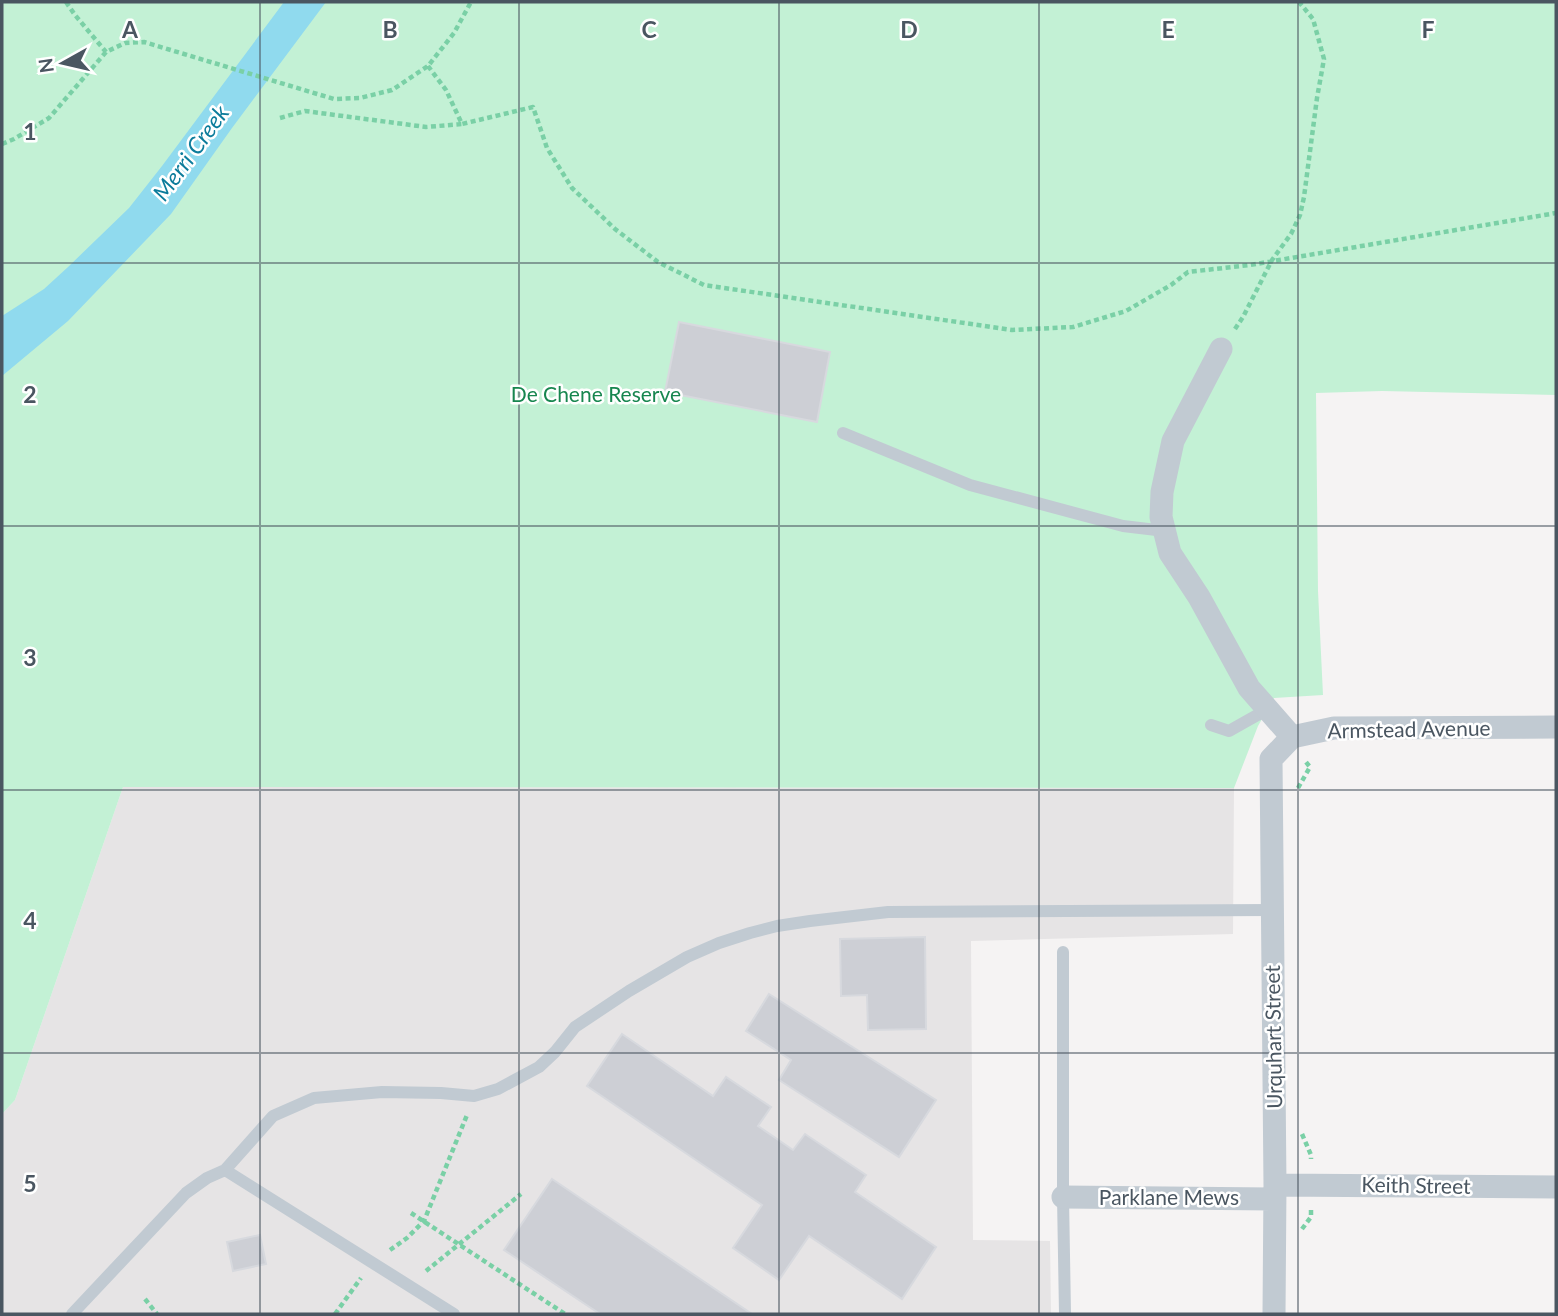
<svg xmlns="http://www.w3.org/2000/svg" width="1558" height="1316" font-family="Lato,sans-serif">
<style>
.education{fill:#e6e4e5}
.green{fill:#c3f1d5}
.water{fill:#90daee}
.building{fill:#cdcfd5;stroke:#d7d9de;stroke-width:2}
.lines{fill:none;stroke-linecap:round;stroke-linejoin:round}
.path{stroke:#7ad0a6;stroke-width:4.5;stroke-dasharray:5 3.5;stroke-linecap:butt}
.lane{stroke:#c1cad2;stroke-width:12}
.street{stroke:#c1cad2;stroke-width:23}
.grid{fill:none;stroke:#4a5661;stroke-width:2;stroke-opacity:0.55}
.labels{text-anchor:middle;stroke-width:5;stroke-linejoin:round;paint-order:stroke}
.park-label{font-size:21px;fill:#17864f;stroke:#fff}
.street-label{font-size:21px;fill:#4a5661;stroke:#fff}
.water-label{font-size:23px;font-style:italic;fill:#0c7c9b;stroke:#fff}
.grid-label{font-size:23px;text-anchor:middle;font-weight:bold;fill:#4a5661;stroke:#fff;stroke-width:5;stroke-linejoin:round;paint-order:stroke}
</style>
<rect width="100%" height="100%" fill="#f5f3f3"/>
<path class="education" d="M123,787L1234,788L1233,934L971,941L973,1240L1050,1241L1051,1314H2V1114L15,1100Z"/>
<path class="green" d="M2,2H1556V395L1382,391L1316,393L1318,591L1323,695L1274,698L1258,726L1234,788L123,787L15,1100L2,1114Z"/>
<path class="water" d="M284,2H326L232,128L171,214L68,321L2,376V316L44,289L68,267L129,208L162,166Z"/>
<path class="building" d="M679,322L830,352L817,422L665,392Z
M925,937L926,1029L868,1030L867,995L841,996L840,939Z
M769,994L936,1100L899,1157L779,1080L791,1060L746,1031Z
M622,1034L713,1096L726,1077L771,1107L758,1126L793,1150L805,1134L866,1175L855,1192L936,1247L902,1299L809,1236L779,1280L733,1248L762,1205L587,1086Z
M552,1179L752,1314H600L504,1250Z
M260,1235L266,1264L233,1271L227,1242Z"/>
<g class="lines">
<path class="path" d="M66,2L75,15L106,52
M428,66L446,90L462,124L533,107L547,148L572,188L615,229L658,262L704,285L1012,330L1073,327L1126,311L1171,285L1188,272L1250,265L1556,213
M280,118L305,111L426,127L462,124
M2,144L14,139L49,118L106,52L125,43L144,42L334,99L360,98L392,90L428,66L454,33L471,2
M1235,329L1243,317L1272,260L1291,234L1300,215L1304,197L1317,98L1324,59L1313,19L1299,2
M1298,788L1310,767L1306,762
M1302,1134L1311,1155V1159
M411,1213L565,1314
M1302,1229L1311,1217V1210
M390,1250L407,1238L424,1221L467,1115
M426,1271L521,1194
M145,1299L157,1314
M335,1314L361,1278"/>
<path class="lane" d="M843,433L970,485L1123,526L1165,531
M1211,725L1229,731L1268,709
M1063,952V1197L1065,1314
M225,1170L454,1314
M72,1314L186,1193L207,1178L225,1170L273,1116L314,1098L382,1092L441,1093L474,1096L498,1089L539,1067L555,1052L575,1027L629,991L687,957L719,943L750,933L777,926L810,921L888,912L1272,910"/>
<path class="street" d="M1221,349L1173,441L1162,492L1161,517L1170,553L1199,597L1249,688L1292,737
M1275,1185L1556,1187
M1063,1197L1274,1199
M1274,1314L1275,1185L1271,759L1292,737L1334,728L1556,727"/>
</g>
<path class="grid" d="M260,2V1314M519,2V1314M779,2V1314M1039,2V1314M1298,2V1314M2,263H1556M2,526H1556M2,790H1556M2,1053H1556"/>
<g class="labels">
<g class="park-label">
<text x="596" y="402">De Chene Reserve</text>
</g>
<g class="street-label">
<text transform="translate(1409 730) rotate(-1)" y="7">Armstead Avenue</text>
<text transform="translate(1274 1037) rotate(-91)" y="7">Urquhart Street</text>
<text transform="translate(1416 1186) rotate(1)" y="7">Keith Street</text>
<text x="1169" y="1205">Parklane Mews</text>
</g>
<g class="water-label">
<text transform="translate(191 153) rotate(-54)" y="8">Merri Creek</text>
</g>
</g>
<g class="grid-label">
<text x="130" y="38">A</text>
<text x="390" y="38">B</text>
<text x="649" y="38">C</text>
<text x="909" y="38">D</text>
<text x="1168" y="38">E</text>
<text x="1428" y="38">F</text>
<text x="30" y="140">1</text>
<text x="30" y="403">2</text>
<text x="30" y="666">3</text>
<text x="30" y="929">4</text>
<text x="30" y="1192">5</text>
</g>
<rect width="1558" height="1316" fill="none" stroke="#4a5661" stroke-width="7"/>
<g transform="translate(63 63) rotate(262)" stroke="#ffffff" stroke-width="5" paint-order="stroke">
<path d="M0-5L12 26L0 18L-12 26Z" fill="#4a5661"/>
<text y="-10" font-size="19" font-weight="bold" text-anchor="middle" fill="#4a5661">N</text>
</g>
</svg>
